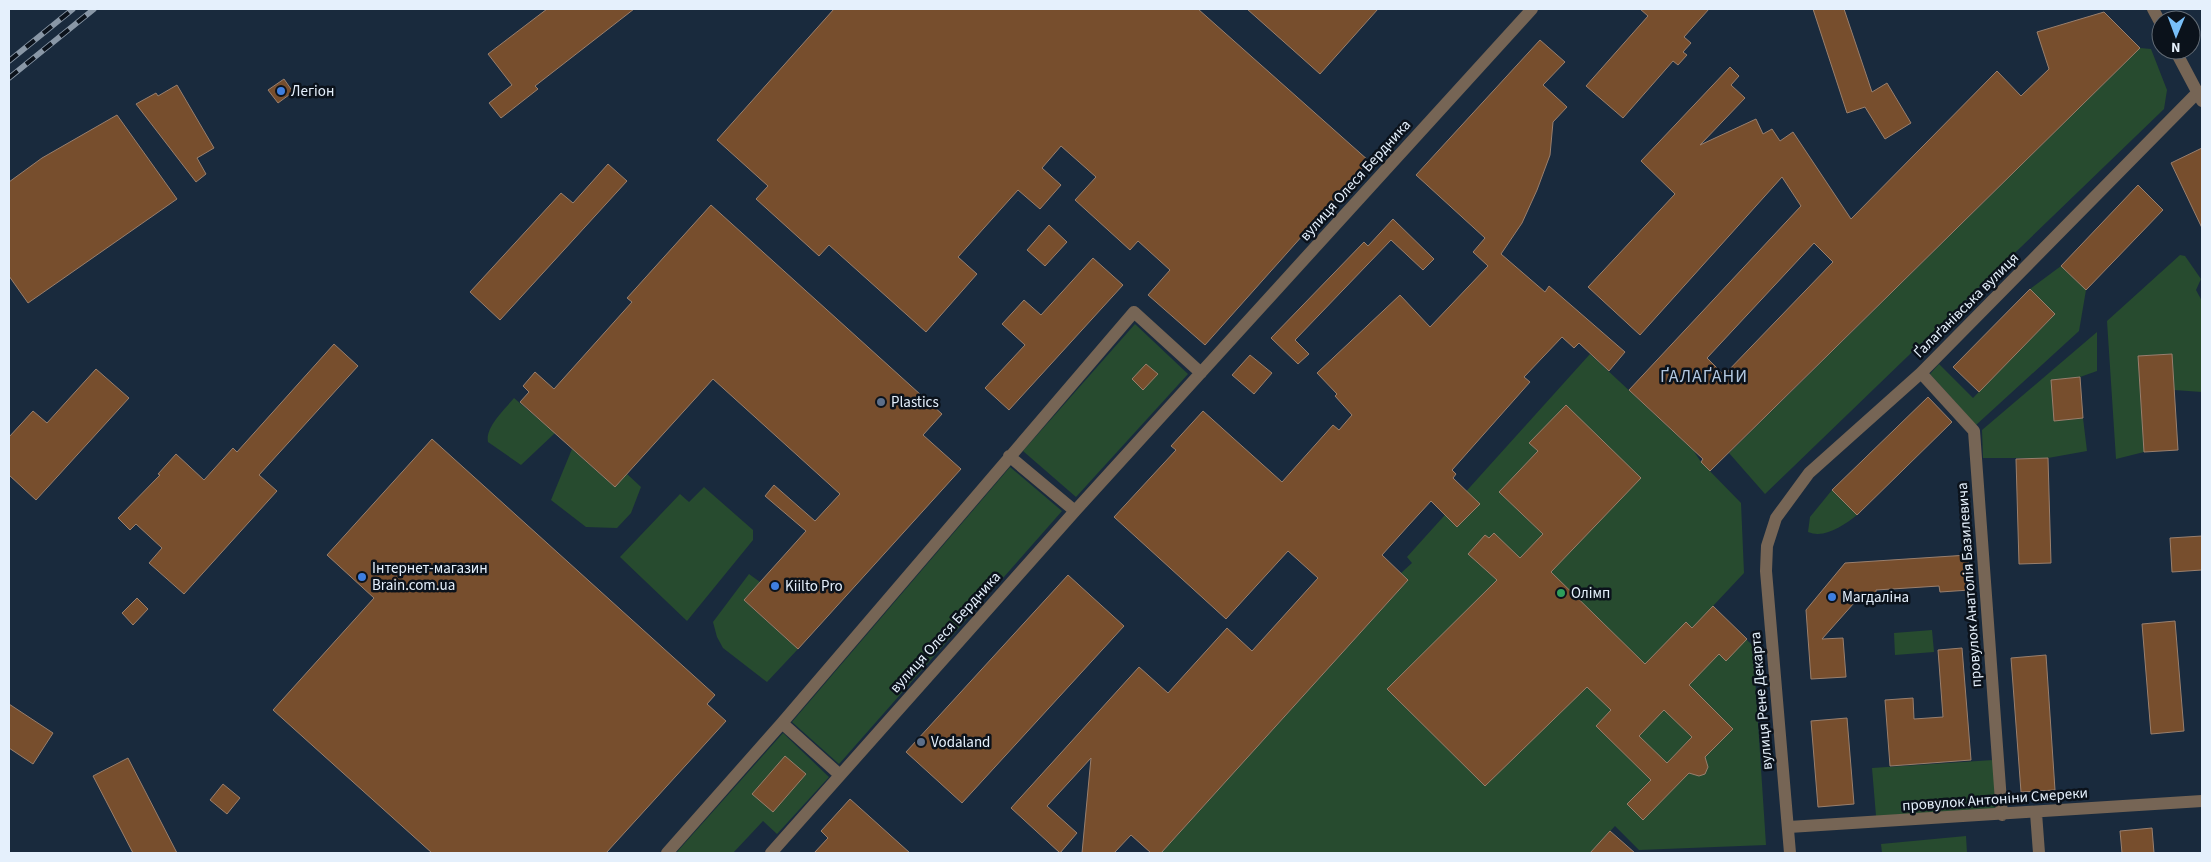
<svg xmlns="http://www.w3.org/2000/svg" width="2211" height="862" font-family="'Source Sans 3',sans-serif">
<style>
.green{fill:#274b2f}
.building{fill:#774e2d;stroke:#997f6d;fill-rule:evenodd}
.lines{fill:none;stroke-linecap:round;stroke-linejoin:round}
.minor{stroke:#766555;stroke-width:12}
.rail-casing{stroke:#8997a6;stroke-width:5.5}
.rail{stroke:#0b121b;stroke-width:4;stroke-dasharray:11;stroke-linecap:butt}
.shop-dot{fill:#3f7fe0;stroke:#0b121b;stroke-width:2}
.service-dot{fill:#5c6f8a;stroke:#0b121b;stroke-width:2}
.leisure-dot{fill:#2e9e5b;stroke:#0b121b;stroke-width:2}
.labels{text-anchor:middle;stroke-width:5;stroke-linejoin:round;paint-order:stroke}
.poi-label{font-size:15px;fill:#e5f0fc;stroke:#0b121b;text-anchor:start}
.street-label{font-size:15px;fill:#e5f0fc;stroke:#0b121b}
.quarter-label{font-size:18px;letter-spacing:1px;fill:#b2c7df;stroke:#0b121b}
</style>
<rect width="100%" height="100%" fill="#192a3d"/>
<path class="green" d="M2140,48L2151,49L2167,90L2164,109L1765,494L1729,453Z
M2180,255L2185,256L2201,279L2196,290L2202,301V392L2174,390L2172,354L2138,356L2144,452L2116,459L2107,321Z
M2061,266L2086,290L2079,331L1976,425L1930,374L1939,364L1973,398L2055,314L2030,289Z
M1135,324L1188,374L1076,497L1023,451Z
M2097,332V371L2080,377L2051,380L2054,421L2083,418L2087,451L2048,458H1983L1982,430Z
M1590,354L1693,450L1701,462L1741,503L1744,573L1713,606L1753,646L1766,845L1639,850L1615,826L1590,853H1161L1408,580L1401,573L1412,563L1407,557Z
M514,398L555,433L521,465L488,442C485,427 505,409 514,398Z
M572,449L615,487L627,474L641,487L631,513L617,528L586,527L551,500Z
M1010,467L1062,511L839,764L792,722Z
M704,487L753,530V540L687,621L620,557L680,494L689,502Z
M1832,490L1857,515C1844,525 1825,539 1808,532L1810,517Z
M749,574L760,582L744,600L798,649L767,682L723,648L717,637L713,622Z
M1932,630L1934,652L1895,655L1894,633Z
M783,733L829,777L777,834L763,821L733,853H676Z
M1993,760L1996,809L1876,816L1872,768Z
M1966,836L1967,853H1882L1881,844Z"/>
<path class="building" d="M547,9H634L535,86L538,89L501,118L489,103L512,85L488,54Z
M834,9H1198L1369,161L1205,345L1148,295L1170,270L1138,241L1130,250L1075,200L1096,177L1061,146L1042,168L1061,185L1040,209L1018,190L958,257L977,274L926,332L829,245L819,256L756,199L768,186L717,140Z
M1247,9H1378L1320,74Z
M1640,9H1709L1684,37L1691,43L1683,52L1687,55L1678,65L1673,61L1623,118L1586,86L1648,16Z
M1813,9H1844L1872,92L1887,83L1911,123L1885,139L1865,107L1847,113Z
M2104,12L2140,48L1710,471L1701,462L1703,459L1629,390L1801,206L1782,177L1640,335L1588,287L1675,194L1641,161L1730,67L1739,76L1731,85L1745,98L1700,145L1756,119L1763,134L1772,129L1780,141L1793,132L1851,219L1997,71L2021,96L2049,69L2037,32ZM1814,243L1833,262L1724,375L1707,358Z
M1540,40L1565,62L1543,85L1567,107L1553,122L1550,155L1537,190L1522,223L1501,254L1545,292L1549,286L1625,352L1609,371L1579,343L1574,348L1562,337L1524,377L1530,382L1452,470L1456,474L1453,478L1480,504L1457,527L1431,501L1408,526L1382,555L1408,580L1161,853H1151L1131,835L1114,853H1082L1091,758L1047,806L1077,833L1060,853L1011,808L1139,667L1168,693L1227,628L1252,651L1318,578L1288,551L1226,619L1114,517L1176,450L1171,446L1203,411L1282,482L1333,425L1339,430L1352,415L1335,396L1337,394L1317,373L1400,295L1430,327L1488,266L1473,252L1485,238L1416,175Z
M284,79L293,92L278,103L268,90Z
M177,85L214,148L197,158L206,174L196,182L136,104L156,93L158,96Z
M117,115L177,199L28,303L9,276V182L42,158Z
M2202,148V228L2171,163Z
M608,164L627,181L500,320L470,292L561,193L573,203Z
M2138,185L2163,210L2086,290L2061,266Z
M711,205L942,414L923,435L961,469L798,649L744,600L806,531L765,496L774,485L815,521L840,494L713,379L615,487L520,402L529,392L523,386L535,372L554,389L632,302L627,298Z
M1393,219L1434,259L1423,270L1391,240L1295,340L1309,354L1298,364L1271,338L1364,242L1368,246Z
M1049,225L1067,242L1045,266L1027,250Z
M1093,258L1123,285L1009,410L985,388L1025,345L1002,324L1024,300L1041,315Z
M2030,289L2055,314L1979,392L1953,367Z
M334,344L358,366L259,475L277,491L184,594L149,563L162,548L136,524L130,530L118,518L160,475L158,474L176,454L204,480L233,448L237,452Z
M2172,354L2178,450L2144,452L2138,356Z
M1250,355L1272,373L1254,394L1232,375Z
M1146,364L1158,374L1143,390L1132,379Z
M96,369L129,398L36,500L9,475V437L33,411L47,423Z
M2080,377L2083,418L2054,421L2051,380Z
M1928,397L1952,422L1857,515L1832,490Z
M1566,405L1641,478L1551,572L1645,664L1686,622L1692,628L1713,606L1747,639L1726,661L1719,654L1689,685L1733,729L1705,757L1708,767L1705,774L1699,776L1689,773L1643,820L1627,804L1651,780L1596,726L1611,710L1587,687L1485,786L1387,689L1497,580L1468,554L1485,535L1489,538L1494,533L1520,558L1543,534L1499,492L1538,451L1529,443ZM1664,710L1692,737L1667,763L1639,736Z
M432,439L715,695L707,704L726,721L606,853H432L273,710L374,598L327,555Z
M2048,458L2051,563L2019,564L2016,459Z
M2202,536V570L2172,572L2170,538Z
M1968,555L1970,590L1940,592L1939,586L1876,590V593L1862,594L1822,639L1843,638L1846,677L1811,679L1806,610L1845,563Z
M1068,575L1124,626L962,803L906,752Z
M137,598L148,609L133,625L122,613Z
M2175,621L2184,731L2151,734L2142,624Z
M1962,648L1971,760L1890,766L1885,700L1913,698L1914,719L1943,717L1938,650Z
M2046,655L2055,790L2021,792L2011,658Z
M9,704L53,733L33,764L9,748Z
M1847,718L1854,804L1818,807L1811,721Z
M785,756L806,774L773,812L752,794Z
M128,758L177,853H133L93,776Z
M223,784L240,798L227,814L210,800Z
M850,799L910,853H814L828,838L821,831Z
M2152,828L2154,853H2122L2120,831Z
M1610,831L1635,853H1590Z"/>
<g class="lines">
<path class="minor" d="M2153,9L2161,24
M2175,50L2202,101
M1921,373L1974,431L2002,815
M1009,456L1075,511
M782,723L840,775
M2036,813L2039,853
M1789,827L2202,801
M667,853L782,723L1134,312L1201,373
M771,853L1075,511L1532,9
M1790,853L1766,571L1767,546L1776,518L1809,473L1921,373L2198,92"/>
<defs>
<path id="rail" d="M9,61L73,9
M9,78L94,9"/>
</defs>
<use href="#rail" class="rail-casing"/>
<use href="#rail" class="rail"/>
</g>
<g class="shop-dot">
<circle cx="281" cy="91" r="5"/>
<circle cx="362" cy="577" r="5"/>
<circle cx="775" cy="586" r="5"/>
<circle cx="1832" cy="597" r="5"/>
</g>
<g class="service-dot">
<circle cx="881" cy="402" r="5"/>
<circle cx="921" cy="742" r="5"/>
</g>
<circle class="leisure-dot" cx="1561" cy="593" r="5"/>
<g class="labels">
<g class="poi-label">
<text x="291" y="96">Легіон</text>
<text x="891" y="407">Plastics</text>
<text x="372" y="573">Інтернет-магазин<tspan x="372" dy="17">Brain.com.ua</tspan></text>
<text x="785" y="591">Kiilto Pro</text>
<text x="1571" y="598">Олімп</text>
<text x="1842" y="602">Магдаліна</text>
<text x="931" y="747">Vodaland</text>
</g>
<g class="street-label">
<text transform="translate(1355 180) rotate(-48)" y="5">вулиця Олеся Бердника</text>
<text transform="translate(1966 305) rotate(-45)" y="5">Ґалаґанівська вулиця</text>
<text transform="translate(1969 585) rotate(-94)" y="5">провулок Анатолія Базилевича</text>
<text transform="translate(945 632) rotate(-48)" y="5">вулиця Олеся Бердника</text>
<text transform="translate(1761 701) rotate(-95)" y="5">вулиця Рене Декарта</text>
<text transform="translate(1995 799) rotate(-4)" y="5">провулок Антоніни Смереки</text>
</g>
<g class="quarter-label">
<text x="1704" y="382">ҐАЛАҐАНИ</text>
</g>
</g>
<rect width="2211" height="862" fill="none" stroke="#e5f0fc" stroke-width="20"/>
<g transform="translate(2176 35) rotate(181)"><circle r="24" fill="#0b121b" stroke="#626b75"/>
<path d="M0-4L9 19L0 12L-9 19Z" fill="#79bff8"/>
<text y="-8" font-size="14" font-weight="bold" text-anchor="middle" fill="#e5f0fc">N</text>
</g>
</svg>
